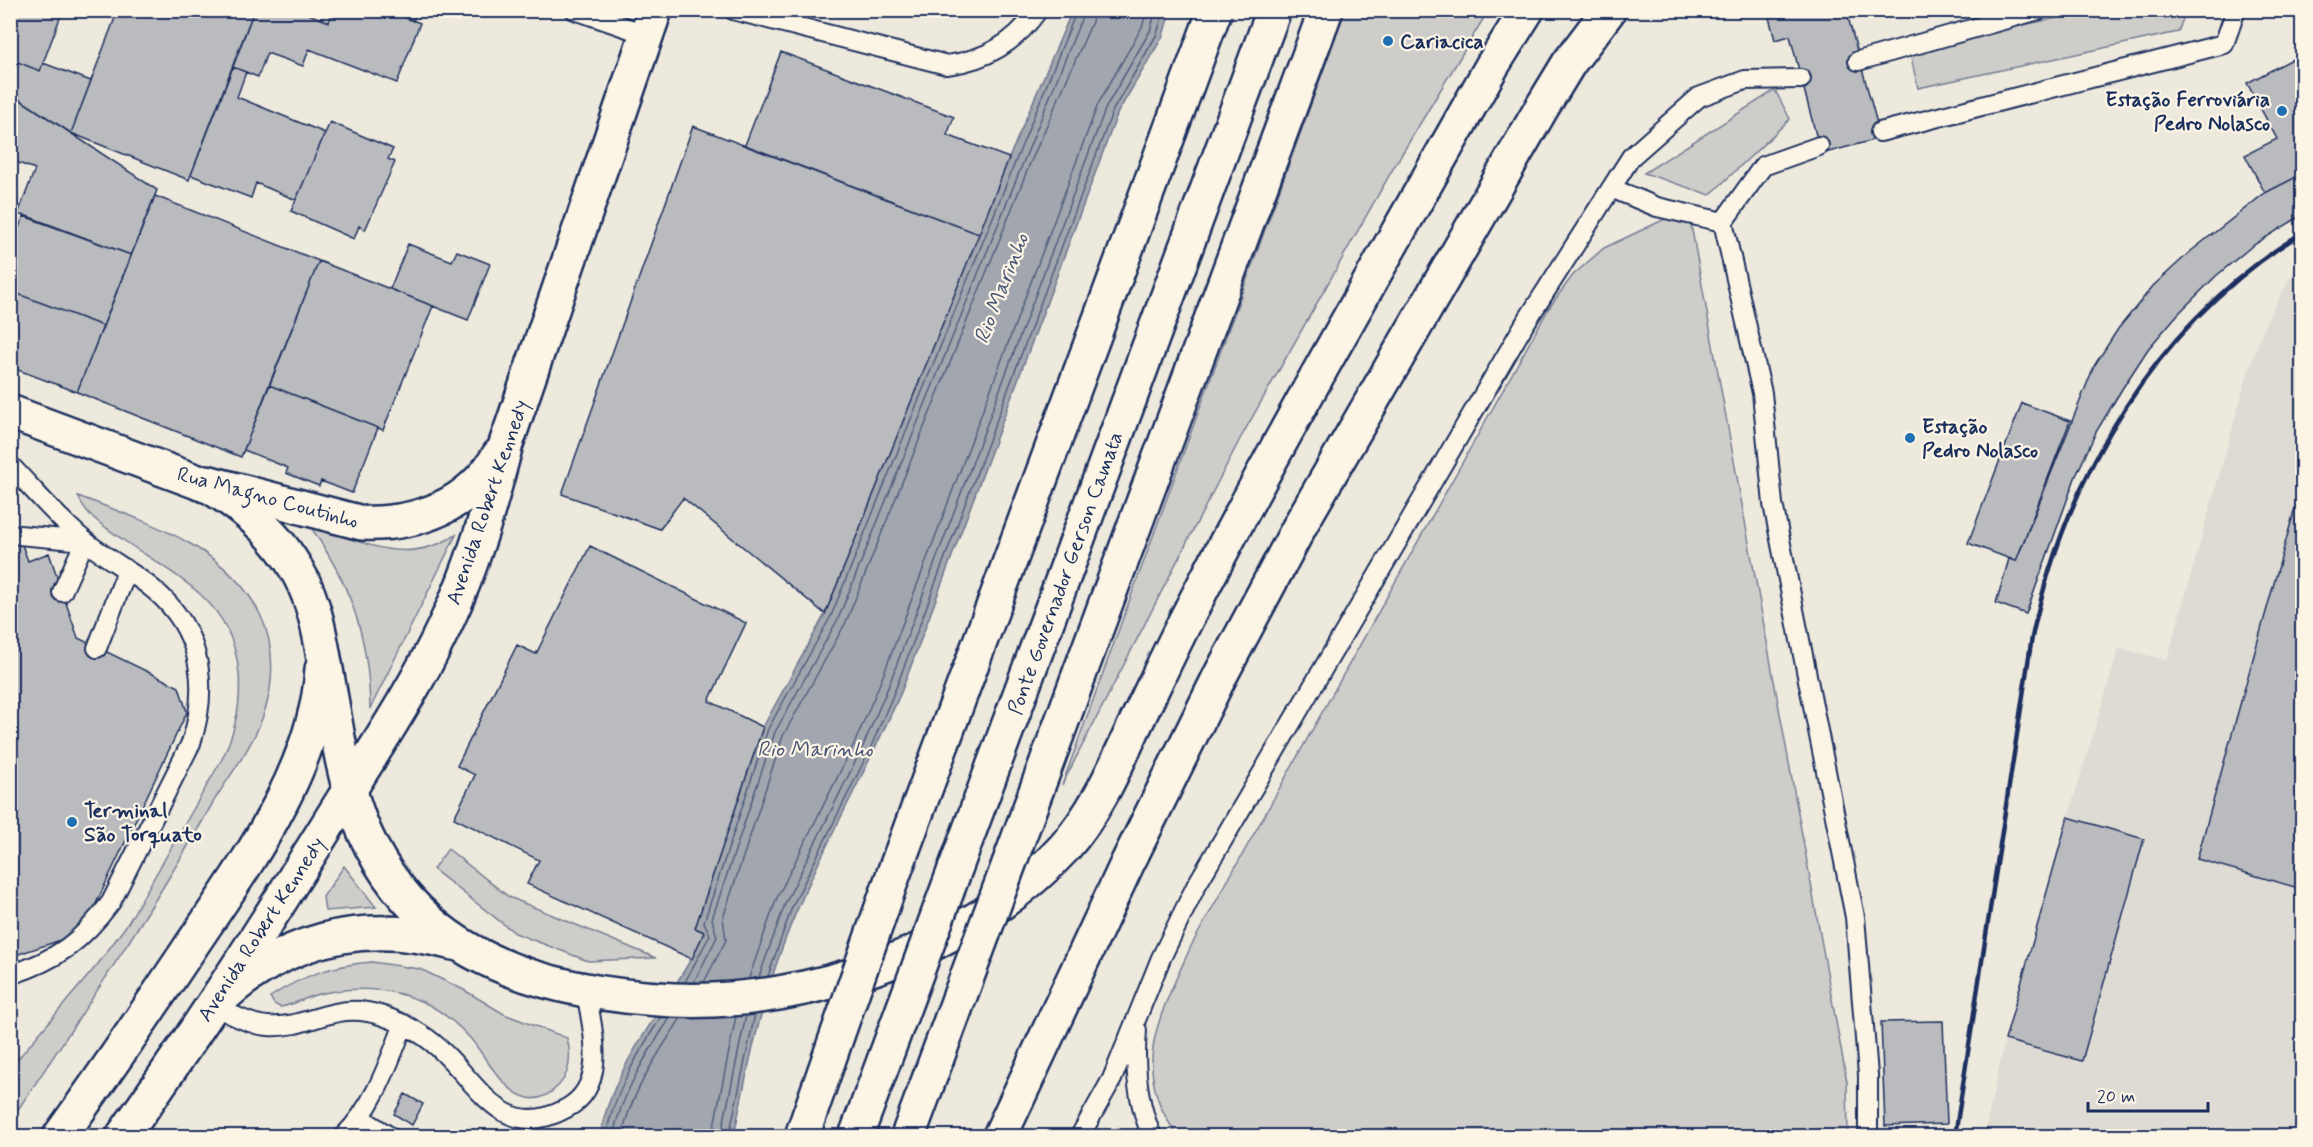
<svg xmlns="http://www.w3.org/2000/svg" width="2313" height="1147" font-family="Mynerve,sans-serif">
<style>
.built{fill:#dedbd4}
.green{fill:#cfcdca;stroke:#757e94;stroke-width:1.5}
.water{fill:#a2a7af;stroke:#6c778f;stroke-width:1.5}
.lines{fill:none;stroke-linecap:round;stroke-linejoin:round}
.shore{stroke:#515f7e;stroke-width:1.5}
.building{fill:#babbbe;stroke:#1b2f5e;stroke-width:1.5}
.lane-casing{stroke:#1b2f5e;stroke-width:22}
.secondary-casing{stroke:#1b2f5e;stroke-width:38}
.primary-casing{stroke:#1b2f5e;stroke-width:38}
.lane{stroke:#fcf5e5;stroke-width:18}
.secondary{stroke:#fcf5e5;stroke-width:33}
.primary{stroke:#fcf5e5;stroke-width:33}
.rail{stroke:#1b2f5e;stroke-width:4.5}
.primary-bridge-casing{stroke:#1b2f5e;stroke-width:38;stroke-linecap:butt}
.primary-bridge{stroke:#fcf5e5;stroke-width:33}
.poi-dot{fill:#1f6fb2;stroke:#fcf5e5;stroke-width:2}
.labels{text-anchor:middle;stroke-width:4.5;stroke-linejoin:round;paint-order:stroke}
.poi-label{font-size:21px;font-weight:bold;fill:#1b2f5e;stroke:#fcf5e5;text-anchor:start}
.street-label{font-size:21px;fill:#1b2f5e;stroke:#fcf5e5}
.water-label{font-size:22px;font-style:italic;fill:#445376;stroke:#fcf5e5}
</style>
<rect width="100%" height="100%" fill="#eee9dd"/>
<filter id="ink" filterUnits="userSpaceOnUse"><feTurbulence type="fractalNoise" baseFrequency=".0167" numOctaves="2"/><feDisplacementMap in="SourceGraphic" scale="12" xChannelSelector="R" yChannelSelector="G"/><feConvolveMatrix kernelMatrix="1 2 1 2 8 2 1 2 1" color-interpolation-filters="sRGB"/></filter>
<g filter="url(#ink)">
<path class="built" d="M2302,264V1136H1984L2005,1040L2068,817L2119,648L2167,660L2248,373L2266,322L2292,274Z"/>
<path class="green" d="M1345,11H1488L1394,167L1240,439L1062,785Z
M2090,11H2186L2178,32L1918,88L1909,49Z
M1775,90L1790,119L1710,195L1644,173Z
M1688,208L1847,1082L1848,1136H1178C1127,1068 1161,1014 1191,946L1549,308L1573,275L1604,248Z
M78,496C144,521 227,546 260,614C275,645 275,684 263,716C252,748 228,777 211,806C150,914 80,1017 11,1120V1067L98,964L128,923L222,759C248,705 248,638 201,595C179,575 151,559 126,542C107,528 87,518 78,496Z
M308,523C362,541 402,568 456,535L370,709C369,635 350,583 308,523Z
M448,849L509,897L656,958L588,961L515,933L433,869Z
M344,866L376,907L325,911L323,897Z
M372,962L420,969L464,990L504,1014L567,1038C571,1054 571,1072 559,1085C520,1127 490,1061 470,1038C457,1024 441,1010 423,1002C390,987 350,986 315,995C303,999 293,1005 280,1007L274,1004L270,997C303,975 333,965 372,962Z"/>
<path class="water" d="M1072,11H1170L1163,36L1118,112L902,690C870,764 830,834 798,908C766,981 749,1059 734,1136H600C613,1060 673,1002 704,933L695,928L763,727L825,614L1009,158Z"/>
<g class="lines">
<path class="shore" d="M768,976L792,907L870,749L896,688L1113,110L1157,34L1164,10
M759,977L785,904L863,746L889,685L1106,107L1150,31L1156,10
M749,978L776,900L855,742L881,681L1098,104L1142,27L1147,10
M685,982L710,935L704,922L768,729L831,616L1077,10
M694,982L717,937L712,919L775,732L838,619L1085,10
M704,982L726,940L723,918L783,736L846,622L1029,166L1092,22L1094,10
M606,1136C613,1095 638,1053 661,1017
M613,1136C621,1095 647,1053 670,1018
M622,1136C630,1095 658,1053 681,1018
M712,1136L736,1016
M721,1136L746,1015
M729,1136L755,1014"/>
</g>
<path class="building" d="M10,10H63L40,71L10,59Z
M118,10H254L189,180L71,133Z
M254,10H298L329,22L333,10H386L420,23L397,83L309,49L303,66L267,53L258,77L233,67Z
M386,10H417L413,21Z
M1767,10H1846L1881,138L1821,154L1790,36L1775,40Z
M781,52L954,117L947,135L1009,158L979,234L745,145Z
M2302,54V181L2300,175L2265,193L2245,155L2277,139L2247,83Z
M10,59L40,71L43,63L91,81L71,133L10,93Z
M233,67L246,72L237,97L325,133L296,200L256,183L251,198L191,175Z
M10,93L157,190L131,255L18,214L35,169L10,160Z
M330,122L393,149L388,159L395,162L365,230L359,226L354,239L291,211Z
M693,126L979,234L825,614L683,498L660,529L562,494Z
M2300,175L2302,181V215L2252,246L2216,276L2178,314L2148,349L2122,389L2096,432L2075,478L2026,614L1996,603L2009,559L2016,561L2094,366L2118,329L2153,286L2191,251L2265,193Z
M155,196L319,261L241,457L77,392Z
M24,215L131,255L103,326L10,291V250Z
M408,244L452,261L457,251L490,264L468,320L390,289Z
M319,261L433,306L383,430L269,385Z
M10,291L103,326L77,392L10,367Z
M269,385L378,428L352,493L321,481L319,486L286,473L288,468L244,450Z
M2022,403L2070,421L2016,561L1968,543Z
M2302,483V889L2197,859Z
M10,512L28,561L49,553L78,638L179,687L187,712L82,933L10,957Z
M590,546L746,623L709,701L763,727L695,928L704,932L692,959L527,884L539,860L454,818L475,775L457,766L517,645L536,654Z
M2068,817L2144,839L2082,1061L2005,1040Z
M1943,1021L1947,1124L1885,1126L1881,1022Z
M405,1094L423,1104L412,1125L394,1114Z"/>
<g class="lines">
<defs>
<path id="lane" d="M575,10L648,35
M733,10L947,65C986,60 1015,43 1038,10
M1858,61L2039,10
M1880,132L2224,44L2236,10
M1819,146L1763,166L1723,222L1762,393L1773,504L1855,917L1868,1075V1136
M1611,188L1657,207L1723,222
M10,465C34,490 58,519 85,541C109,561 140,575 163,598C203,638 208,691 191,743L111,902C82,941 57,960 10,975
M19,535L85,541
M62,592L85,541
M97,648L127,571
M213,1006C230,1013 249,1025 268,1026C311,1029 334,999 383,1016C406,1024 428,1036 445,1054C482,1090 506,1142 567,1108C609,1085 592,1029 586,991
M1137,1030C1134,1067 1137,1102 1152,1136
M361,1118L389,1136
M344,1136C375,1105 388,1064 404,1024
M1080,1136L1112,1079L1161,958L1196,886L1524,325L1631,157L1699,97L1745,80L1801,79"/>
<path id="secondary" d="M206,482L362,523C418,525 470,505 499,455
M60,1136C104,1075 147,1012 189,949C244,867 316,770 322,669
M123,1136C194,1036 261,933 325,829C366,762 412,696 445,625C473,567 490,506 506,444L655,10"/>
<path id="primary" d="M10,412L211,487C247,509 279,536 299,574C316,605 321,641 327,675C344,771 351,851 429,921C494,979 589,996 674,1000C809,1006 971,949 1064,848C1095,813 1113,772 1132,731C1152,690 1171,648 1192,608C1286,425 1391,246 1492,66L1527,10
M213,1006C280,939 362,918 453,943
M1000,1136L1128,862L1220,676L1303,520L1541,109L1569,63L1609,10"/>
</defs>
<use href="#lane" class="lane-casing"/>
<use href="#secondary" class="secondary-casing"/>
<use href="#primary" class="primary-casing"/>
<use href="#lane" class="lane"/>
<use href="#secondary" class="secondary"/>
<use href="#primary" class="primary"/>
<path class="rail" d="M1955,1136L2032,637C2067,473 2157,322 2302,233"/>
<defs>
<path id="primary-bridge" d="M802,1136L894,873L1215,10
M856,1136L1274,10
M908,1136L1326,10"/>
</defs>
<use href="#primary-bridge" class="primary-bridge-casing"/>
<use href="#primary-bridge" class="primary-bridge"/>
</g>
</g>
<g class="poi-dot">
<circle cx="1388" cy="41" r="6"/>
<circle cx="2282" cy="111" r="6"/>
<circle cx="1910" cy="438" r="6"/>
<circle cx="72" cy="822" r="6"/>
</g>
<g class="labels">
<g class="poi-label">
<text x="1400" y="48">Cariacica</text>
<text x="2270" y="106" text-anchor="end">Estação Ferroviária<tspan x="2270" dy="24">Pedro Nolasco</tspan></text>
<text x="1922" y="433">Estação<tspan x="1922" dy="24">Pedro Nolasco</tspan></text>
<text x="84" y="817">Terminal<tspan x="84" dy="24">São Torquato</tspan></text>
</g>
<g class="street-label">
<text transform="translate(268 497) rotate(15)" y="7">Rua Magno Coutinho</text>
<text transform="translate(487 502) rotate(-71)" y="7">Avenida Robert Kennedy</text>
<text transform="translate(1065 573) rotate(-70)" y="7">Ponte Governador Gerson Camata</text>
<text transform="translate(261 929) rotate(-57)" y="7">Avenida Robert Kennedy</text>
</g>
<g class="water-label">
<text transform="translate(1000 288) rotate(-69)" y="8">Rio Marinho</text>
<text x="815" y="756">Rio Marinho</text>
</g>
</g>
<rect width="2313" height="1147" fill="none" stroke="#fcf5e5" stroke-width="36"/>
<rect x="18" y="18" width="2277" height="1111" fill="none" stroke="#1b2f5e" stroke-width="2" filter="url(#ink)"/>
<path d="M2088 1102v9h120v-9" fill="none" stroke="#1b2f5e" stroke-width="3"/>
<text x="2097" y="1102" font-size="18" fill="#1b2f5e" stroke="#fcf5e5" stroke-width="4.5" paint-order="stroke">20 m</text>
</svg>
